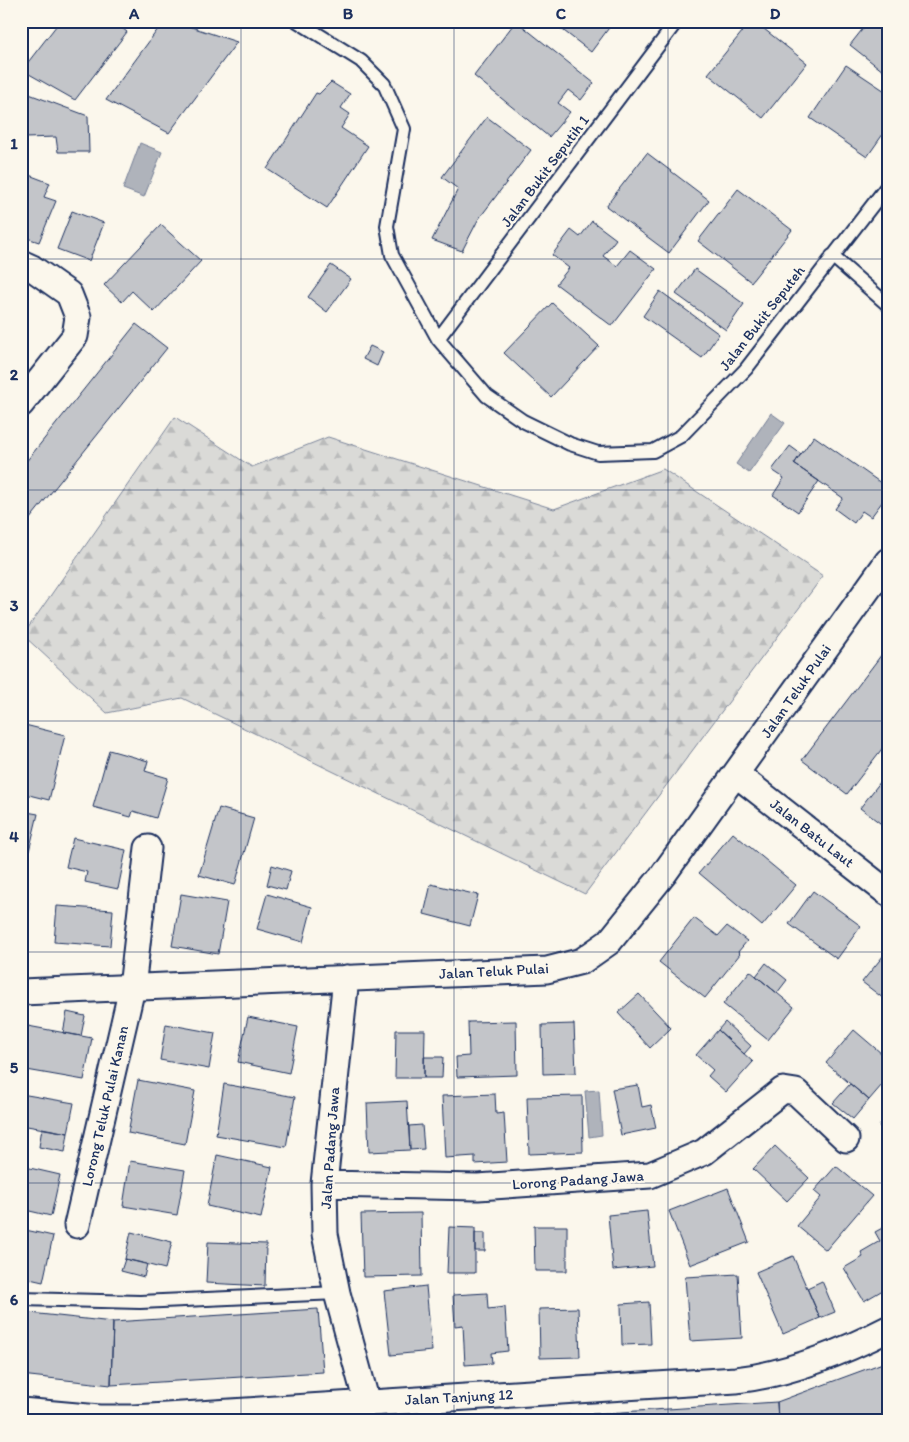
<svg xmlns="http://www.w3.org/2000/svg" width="909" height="1442" font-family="Itim,sans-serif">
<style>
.forest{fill:url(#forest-firs);stroke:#7a849a}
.water{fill:#afb3bb;stroke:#747e96}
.building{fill:#c3c5c9;stroke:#1b2f5e}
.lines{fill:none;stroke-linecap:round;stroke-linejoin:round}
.service-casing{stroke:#1b2f5e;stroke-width:16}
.minor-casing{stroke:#1b2f5e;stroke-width:29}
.service{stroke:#fbf7ec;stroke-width:12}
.minor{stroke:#fbf7ec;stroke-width:25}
.grid{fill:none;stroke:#1b2f5e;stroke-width:1;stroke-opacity:0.55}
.labels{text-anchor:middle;stroke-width:4.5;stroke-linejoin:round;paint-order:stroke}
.street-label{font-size:15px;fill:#1b2f5e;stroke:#fbf7ec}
.neatline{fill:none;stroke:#1b2f5e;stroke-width:2}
.grid-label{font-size:16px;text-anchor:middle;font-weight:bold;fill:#1b2f5e}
</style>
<defs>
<pattern id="forest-firs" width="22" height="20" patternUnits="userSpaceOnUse" patternTransform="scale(1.25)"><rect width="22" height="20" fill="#dadad7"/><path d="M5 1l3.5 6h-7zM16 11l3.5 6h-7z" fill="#babbbb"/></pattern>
</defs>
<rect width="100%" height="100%" fill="#fbf7ec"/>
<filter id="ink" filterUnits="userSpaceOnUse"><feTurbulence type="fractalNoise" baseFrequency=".02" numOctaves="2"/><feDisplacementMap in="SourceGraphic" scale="10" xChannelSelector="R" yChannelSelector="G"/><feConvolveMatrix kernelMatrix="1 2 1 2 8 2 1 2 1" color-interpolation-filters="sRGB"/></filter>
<g filter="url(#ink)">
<path class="forest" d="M175,417L252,467L328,437L554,509L663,469L823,576L585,894L182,698L107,713L23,635Z"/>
<path class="water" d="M140,143L162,152L144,197L123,189Z
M771,413L785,423L749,473L736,464Z
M599,1090L602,1135L589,1137L585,1091Z"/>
<path class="building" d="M60,21H113L127,32L75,100L22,70Z
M164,21H173L237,42L169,133L106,100Z
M516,21L594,83L581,100L568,90L558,103L570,112L549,137L474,76Z
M551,21H614L591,52Z
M751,21H754L807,63L763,118L708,74Z
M869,21H888V75L850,45Z
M846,65L888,93V127L867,157L810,118Z
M331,82L350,94L341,108L350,114L341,128L368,146L327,208L267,169L316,93L319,94Z
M21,91L88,116L89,152H58L56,137L25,138V124H21Z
M487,117L531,150L478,220L462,251L432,240L458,189L442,177Z
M647,153L709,200L669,253L606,206Z
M21,172L50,183L44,197L56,201L39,242L21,236Z
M738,189L792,230L751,282L698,241Z
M72,211L104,223L89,261L57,249Z
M592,221L616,239L603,256L617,266L630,250L656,269L612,326L556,284L569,268L552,255L571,230L580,237Z
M161,225L201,261L154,312L132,291L122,302L104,285Z
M331,265L351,279L327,312L308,297Z
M695,269L744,304L726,330L676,294Z
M660,291L719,334L702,358L643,316Z
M552,303L599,346L551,397L504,353Z
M136,324L167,348L21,530V468Z
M370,346L383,352L377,366L363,359Z
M814,436L888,488V494L871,517L862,511L854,523L835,509L843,498L794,464Z
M790,446L801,454L794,464L819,481L798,512L773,495L784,478L772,470Z
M888,646V741L847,794L802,760Z
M21,724L65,735L49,800L21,793Z
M109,750L148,761L145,771L168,778L156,818L133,811L131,817L93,807Z
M888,772V829L860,808Z
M219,808L254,818L235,885L199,875Z
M21,811L38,814L23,876H21Z
M733,833L796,885L762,926L699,873Z
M73,838L126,850L118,889L85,882L87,872L66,867Z
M272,865L291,871L286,890L267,885Z
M431,884L478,895L470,926L424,914Z
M813,891L861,926L837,959L789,924Z
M181,894L227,902L218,954L172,946Z
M267,894L312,907L303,942L257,929Z
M57,906L113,910L110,946L54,942Z
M694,918L718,936L727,926L747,941L738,952L740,954L705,998L659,962Z
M888,950V1002L862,982Z
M766,963L787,980L777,993L756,976Z
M750,971L794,1007L768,1040L723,1004Z
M639,994L671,1028L650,1048L618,1013Z
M67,1012L85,1016L81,1036L63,1033Z
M248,1017L298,1027L289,1073L238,1062Z
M516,1021L517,1075L457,1077L456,1057L469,1056L468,1022Z
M725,1022L751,1046L744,1054L718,1030Z
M166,1024L215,1033L209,1069L160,1060Z
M574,1024L576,1073L543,1074L542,1025Z
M28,1026L92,1038L84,1080L21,1069Z
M396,1030H425L424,1078H395Z
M718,1030L753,1062L726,1092L708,1076L713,1070L696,1055Z
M854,1030L888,1059V1078L869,1100L826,1063Z
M424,1057H443L442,1078H424Z
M138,1080L195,1091L185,1144L128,1133Z
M224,1084L295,1097L286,1147L216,1135Z
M850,1084L869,1100L853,1119L833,1103Z
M638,1085L642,1107L651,1105L656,1128L621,1135L612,1089Z
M21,1094L74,1103L68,1133L21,1125Z
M495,1094L496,1114L504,1113L507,1162L475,1164V1156L445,1158L442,1096Z
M582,1096L583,1152L529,1154L527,1097Z
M407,1101L410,1150L369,1152L367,1103Z
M888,1115V1133L879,1126Z
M422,1125L424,1149L410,1150L409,1126Z
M42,1128L68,1133L65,1152L39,1147Z
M775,1146L809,1178L787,1201L753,1169Z
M217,1155L272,1167L261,1218L207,1206Z
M130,1161L185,1170L177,1215L123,1206Z
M21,1166L60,1175L51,1216L21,1209Z
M836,1166L872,1196L826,1250L797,1226L821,1197L814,1191Z
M728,1188L749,1242L690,1265L669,1211Z
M647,1211L653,1266L613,1270L608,1215Z
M421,1213L422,1276L363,1277L361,1214Z
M888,1225V1287L864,1301L844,1268L863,1257L861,1252L880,1241L875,1232Z
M534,1226H567V1271H535Z
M449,1227L475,1228V1273H447Z
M21,1229L53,1236L43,1282L21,1277Z
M131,1232L172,1242L165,1269L125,1259Z
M475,1233H485V1251H475Z
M208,1242L266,1244L265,1286L206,1283Z
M793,1256L820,1318L783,1334L756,1272Z
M125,1259L147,1264L144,1277L121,1271Z
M738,1274L742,1338L690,1341L685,1277Z
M822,1281L835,1312L820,1318L807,1288Z
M426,1286L432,1351L391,1355L384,1291Z
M487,1293L488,1309L505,1307L508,1351L491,1353L492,1363L465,1365L463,1325L455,1326L453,1295Z
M649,1302L651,1344L622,1345L621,1304Z
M578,1308L580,1357L540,1358L539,1309Z
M318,1309L323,1372L111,1385L113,1322Z
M21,1312L113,1322L111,1385L21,1375Z
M888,1361V1421H778L777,1402Z
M777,1402L778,1421H512V1419Z"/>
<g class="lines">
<defs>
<path id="service" d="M297,21L361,61L384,84L404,129L387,226L392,255L438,339L487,396L523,421L570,444L598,453L653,451L681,436L746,369L888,185
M832,256L888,305
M438,339L677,21
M21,1299L140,1302L337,1293"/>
<path id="minor" d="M21,263L32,268L69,294L78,317L75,336L21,404
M736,774L888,893
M346,978L324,1184L325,1234L337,1293L367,1403
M21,992L547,970L582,961L609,942L663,875L888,561
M324,1184L478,1187L650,1175L704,1152L783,1090L796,1092L846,1139
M77,1225L132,988L148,848
M21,1411L99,1418H134L736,1380C788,1374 841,1353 888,1329"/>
</defs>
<use href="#service" class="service-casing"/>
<use href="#minor" class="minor-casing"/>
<use href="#service" class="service"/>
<use href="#minor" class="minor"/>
</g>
</g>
<path class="grid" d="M241,21V1421M454,21V1421M668,21V1421M21,259H888M21,490H888M21,721H888M21,952H888M21,1183H888"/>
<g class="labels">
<g class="street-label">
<text transform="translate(545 171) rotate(-53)" y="5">Jalan Bukit Seputih 1</text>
<text transform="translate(762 318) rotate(-52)" y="5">Jalan Bukit Seputeh</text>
<text transform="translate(796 691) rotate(-55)" y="5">Jalan Teluk Pulai</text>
<text transform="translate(812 833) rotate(38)" y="5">Jalan Batu Laut</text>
<text transform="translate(494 971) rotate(-3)" y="5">Jalan Teluk Pulai</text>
<text transform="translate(105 1106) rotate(-77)" y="5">Lorong Teluk Pulai Kanan</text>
<text transform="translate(330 1148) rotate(-86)" y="5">Jalan Padang Jawa</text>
<text transform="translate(578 1180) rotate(-4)" y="5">Lorong Padang Jawa</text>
<text transform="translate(459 1397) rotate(-3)" y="5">Jalan Tanjung 12</text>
</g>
</g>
<rect width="909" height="1442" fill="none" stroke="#fbf7ec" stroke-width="55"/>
<rect x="28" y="28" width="854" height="1386" class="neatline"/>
<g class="grid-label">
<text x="134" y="19">A</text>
<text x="348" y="19">B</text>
<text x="561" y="19">C</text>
<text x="775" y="19">D</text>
<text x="14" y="149">1</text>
<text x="14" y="380">2</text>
<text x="14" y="611">3</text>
<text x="14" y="842">4</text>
<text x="14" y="1073">5</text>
<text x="14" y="1305">6</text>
</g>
</svg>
